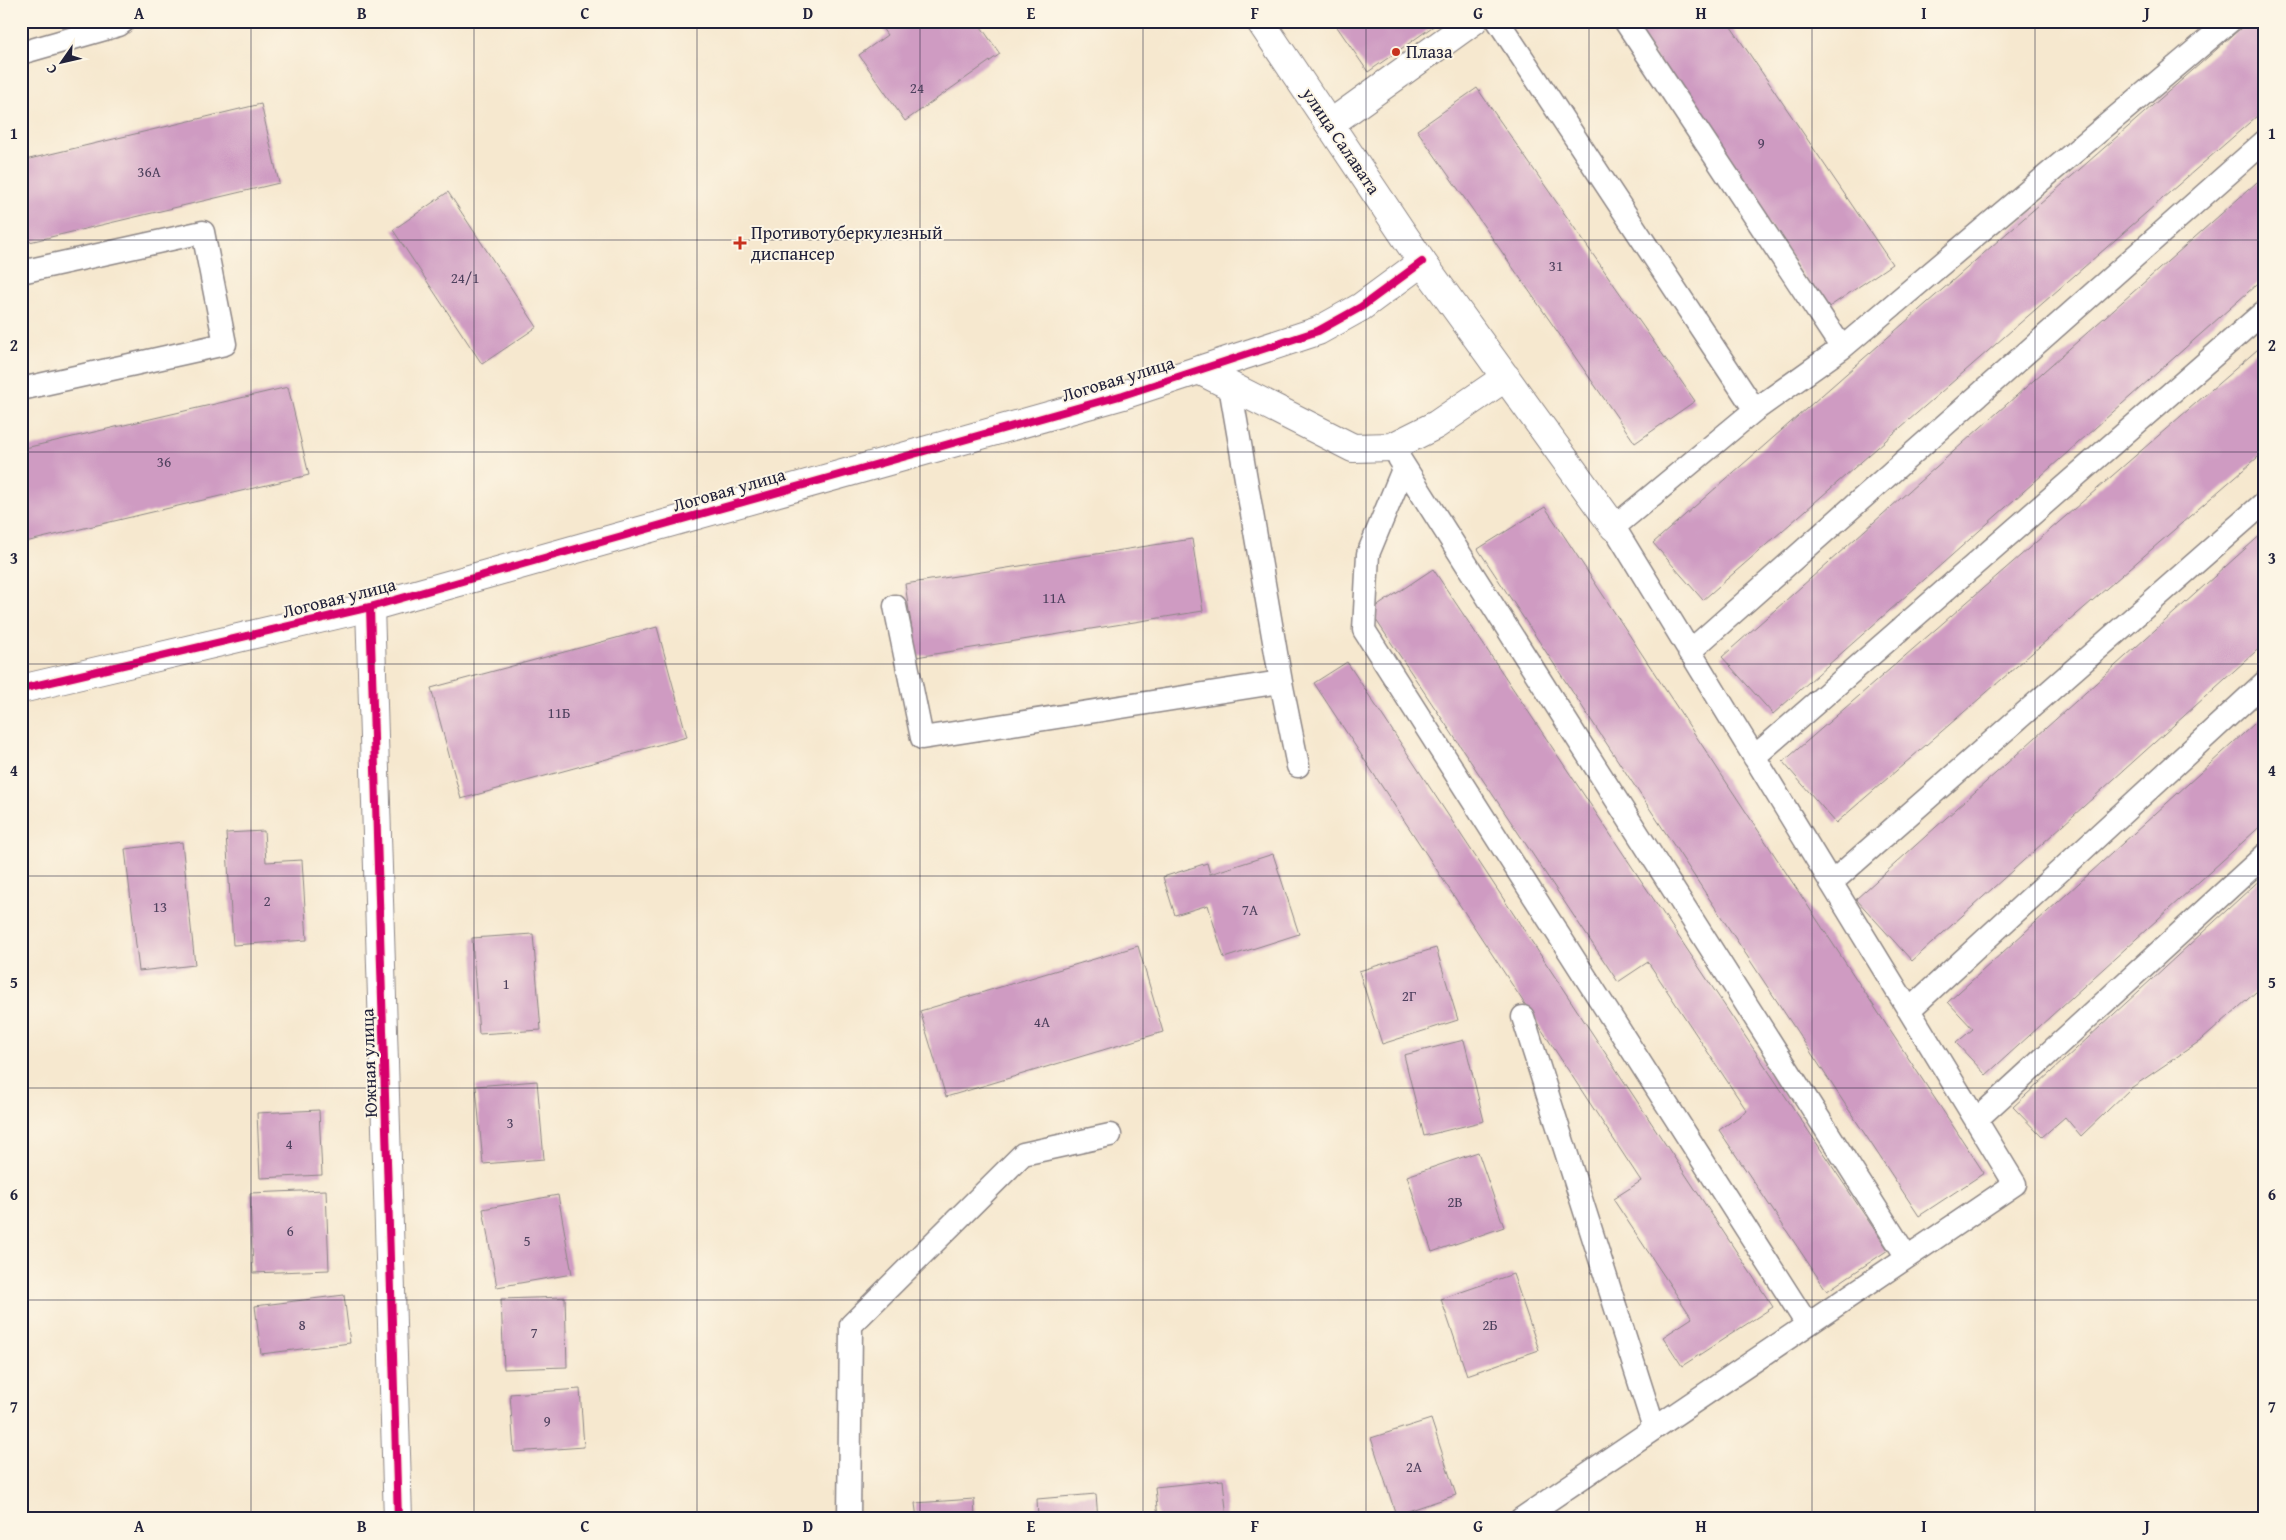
<svg xmlns="http://www.w3.org/2000/svg" width="2286" height="1540" font-family="'Gentium Book Plus',serif">
<style>
.building{fill:#cf9bc2}
.lines{fill:none;stroke-linecap:round;stroke-linejoin:round}
.service-casing{stroke:#8c8585;stroke-width:25}
.minor-casing{stroke:#8c8585;stroke-width:30}
.tertiary-casing{stroke:#8c8585;stroke-width:30}
.service{stroke:#fff;stroke-width:22}
.minor{stroke:#fff;stroke-width:28}
.tertiary{stroke:#fff;stroke-width:28}
.cycleway-casing{stroke:#fcf5e5;stroke-width:11}
.cycleway{stroke:#d6006c;stroke-width:8}
.grid{fill:none;stroke:#22223b;stroke-width:1;stroke-opacity:0.55}
.poi-dot{fill:#c8321e;stroke:#fcf5e5;stroke-width:2}
.labels{text-anchor:middle;stroke-width:4;stroke-linejoin:round;paint-order:stroke}
.number-label{font-size:15px;fill:#4d405d}
.poi-label{font-size:18px;fill:#22223b;stroke:#fcf5e5;text-anchor:start}
.street-label{font-size:18px;fill:#22223b;stroke:#fcf5e5}
.neatline{fill:none;stroke:#22223b;stroke-width:2}
.grid-label{font-size:16px;text-anchor:middle;font-weight:bold;fill:#22223b}
</style>
<rect width="100%" height="100%" fill="#fcf5e5"/>
<filter id="ink" filterUnits="userSpaceOnUse"><feTurbulence type="fractalNoise" baseFrequency=".02" numOctaves="2"/><feDisplacementMap in="SourceGraphic" scale="10" xChannelSelector="R" yChannelSelector="G"/><feConvolveMatrix kernelMatrix="1 2 1 2 8 2 1 2 1" color-interpolation-filters="sRGB"/></filter>
<filter id="wash" filterUnits="userSpaceOnUse"><feTurbulence type="fractalNoise" baseFrequency=".0096" numOctaves="4" result="noise"/><feDisplacementMap in="SourceGraphic" scale="20" xChannelSelector="R" yChannelSelector="G"/><feGaussianBlur stdDeviation="1.12" result="paint"/><feColorMatrix in="noise" values="0 0 0 0 0 0 0 0 0 0 0 0 0 0 0 0 0 1.4 0 .05"/><feComposite in="paint" operator="in"/></filter>
<g filter="url(#wash)">
<rect width="100%" height="100%" fill="#f6e8cf"/>
<g id="blocks">
<path class="building" d="M877,21H977L1000,54L905,121L859,55L887,35Z
M1333,21H1432L1435,25L1368,72Z
M1631,21H1727L1892,264L1826,309Z
M2249,21H2265V109L1703,600L1653,543Z
M1477,88L1695,401L1635,443L1417,130Z
M261,104L279,183L21,244V161Z
M2265,175V277L1773,714L1722,657Z
M448,192L537,327L482,364L393,230Z
M2265,343V451L1836,823L1783,762Z
M288,387L309,475L21,543V449Z
M1545,507L1984,1173L1919,1216L1478,549Z
M2265,531V643L1912,961L1856,899Z
M1192,539L1203,611L916,657L905,584Z
M1433,569L1888,1250L1827,1291L1719,1130L1747,1111L1648,962L1618,982L1370,611Z
M657,627L687,737L461,799L431,688Z
M1347,662L1773,1307L1682,1366L1663,1337L1692,1318L1613,1199L1641,1181L1314,683Z
M2265,714V822L1986,1075L1956,1043L1973,1029L1948,1002Z
M264,831L266,862L302,860L307,940L233,945L226,833Z
M182,842L195,965L139,971L125,849Z
M1273,854L1299,934L1224,958L1208,905L1175,915L1163,877L1207,863L1210,874Z
M2265,875V984L2203,1039L2131,1088L2081,1136L2065,1117L2042,1137L2013,1107Z
M533,934L541,1030L479,1034L472,938Z
M1138,946L1163,1032L946,1097L920,1011Z
M1436,948L1458,1020L1382,1044L1359,971Z
M1464,1040L1484,1121L1424,1136L1404,1055Z
M537,1081L544,1159L483,1164L476,1086Z
M319,1110L322,1175L260,1178L257,1113Z
M1478,1152L1504,1227L1432,1252L1407,1176Z
M326,1190L329,1270L253,1273L250,1193Z
M558,1195L572,1274L497,1287L483,1209Z
M1513,1274L1539,1350L1467,1375L1441,1299Z
M344,1295L350,1343L261,1354L255,1306Z
M565,1297L567,1367L504,1369L501,1299Z
M580,1389L584,1447L514,1452L510,1394Z
M1431,1419L1456,1495L1396,1515L1371,1438Z
M1223,1480L1227,1519H1158L1155,1487Z
M1096,1494L1098,1519H1038L1037,1499Z
M974,1499L975,1519H917L915,1503Z"/>
</g>
</g>
<g filter="url(#ink)">
<use href="#blocks" fill-opacity="0" stroke="#8c8585" stroke-width="1"/>
<g class="lines">
<defs>
<path id="service" d="M1498,21L1755,410L1614,527L2015,1184L1521,1519
M1625,21L1842,348L1755,410
M21,53L119,25L124,21
M21,272L203,232L225,344L21,389
M1842,348L2230,21
M1230,386L1281,682
M1399,458L1907,1257
M1404,467L1368,554L1364,630L1807,1324
M895,606L922,738L1281,682L1298,766
M1689,652L2265,141
M1754,757L2265,311
M1831,883L2265,502
M1909,1010L2265,682
M1523,1017L1654,1428
M1976,1120L2265,855
M849,1519L851,1325L1023,1154L1110,1135"/>
<path id="minor" d="M1330,124L1473,21
M1422,262L1614,527
M1199,370L1353,448L1392,447L1436,425L1506,377
M370,607L398,1519"/>
<path id="tertiary" d="M21,689L370,607L1123,395L1318,331L1361,307L1422,262L1260,21"/>
</defs>
<use href="#service" class="service-casing"/>
<use href="#minor" class="minor-casing"/>
<use href="#tertiary" class="tertiary-casing"/>
<use href="#service" class="service"/>
<use href="#minor" class="minor"/>
<use href="#tertiary" class="tertiary"/>
<defs>
<path id="cycleway" d="M370,607L398,1519
M21,689L370,607L1123,395L1318,331L1361,307L1422,262"/>
</defs>
<use href="#cycleway" class="cycleway-casing"/>
<use href="#cycleway" class="cycleway"/>
</g>
</g>
<path class="grid" d="M251,21V1519M474,21V1519M697,21V1519M920,21V1519M1143,21V1519M1366,21V1519M1589,21V1519M1812,21V1519M2035,21V1519M21,240H2265M21,452H2265M21,664H2265M21,876H2265M21,1088H2265M21,1300H2265"/>
<g class="poi-dot">
<circle cx="1396" cy="52" r="5"/>
<path d="M737.5 235.5h5v5h5v5h-5v5h-5v-5h-5v-5h5z"/>
</g>
<g class="labels">
<g class="number-label">
<text x="917" y="93">24</text>
<text x="1761" y="148">9</text>
<text x="149" y="177">36А</text>
<text x="1556" y="271">31</text>
<text x="465" y="283">24/1</text>
<text x="164" y="467">36</text>
<text x="1054" y="603">11А</text>
<text x="559" y="718">11Б</text>
<text x="267" y="906">2</text>
<text x="160" y="912">13</text>
<text x="1250" y="915">7А</text>
<text x="506" y="989">1</text>
<text x="1409" y="1001">2Г</text>
<text x="1042" y="1027">4А</text>
<text x="510" y="1128">3</text>
<text x="289" y="1149">4</text>
<text x="1455" y="1207">2В</text>
<text x="290" y="1236">6</text>
<text x="527" y="1246">5</text>
<text x="302" y="1330">8</text>
<text x="1490" y="1330">2Б</text>
<text x="534" y="1338">7</text>
<text x="547" y="1426">9</text>
<text x="1414" y="1472">2А</text>
</g>
<g class="poi-label">
<text x="1406" y="58">Плаза</text>
<text x="751" y="239">Противотуберкулезный<tspan x="751" dy="21">диспансер</tspan></text>
</g>
<g class="street-label">
<text transform="translate(1341 141) rotate(56)" y="6">улица Салавата</text>
<text transform="translate(1118 379) rotate(-17)" y="6">Логовая улица</text>
<text transform="translate(729 490) rotate(-16)" y="6">Логовая улица</text>
<text transform="translate(339 598) rotate(-14)" y="6">Логовая улица</text>
<text transform="translate(369 1063) rotate(-92)" y="6">Южная улица</text>
</g>
</g>
<rect width="2286" height="1540" fill="none" stroke="#fcf5e5" stroke-width="55"/>
<g transform="translate(62 62) rotate(236)" stroke="#fcf5e5" stroke-width="4" paint-order="stroke">
<path d="M0-4L9 19L0 12L-9 19Z" fill="#22223b"/>
<text y="-8" font-size="14" font-weight="bold" text-anchor="middle" fill="#22223b">С</text>
</g>
<rect x="28" y="28" width="2230" height="1484" class="neatline"/>
<g class="grid-label">
<text x="139" y="19">A</text>
<text x="362" y="19">B</text>
<text x="585" y="19">C</text>
<text x="808" y="19">D</text>
<text x="1031" y="19">E</text>
<text x="1255" y="19">F</text>
<text x="1478" y="19">G</text>
<text x="1701" y="19">H</text>
<text x="1924" y="19">I</text>
<text x="2147" y="19">J</text>
<text x="14" y="139">1</text>
<text x="2272" y="139">1</text>
<text x="14" y="351">2</text>
<text x="2272" y="351">2</text>
<text x="14" y="564">3</text>
<text x="2272" y="564">3</text>
<text x="14" y="776">4</text>
<text x="2272" y="776">4</text>
<text x="14" y="988">5</text>
<text x="2272" y="988">5</text>
<text x="14" y="1200">6</text>
<text x="2272" y="1200">6</text>
<text x="14" y="1412">7</text>
<text x="2272" y="1412">7</text>
<text x="139" y="1532">A</text>
<text x="362" y="1532">B</text>
<text x="585" y="1532">C</text>
<text x="808" y="1532">D</text>
<text x="1031" y="1532">E</text>
<text x="1255" y="1532">F</text>
<text x="1478" y="1532">G</text>
<text x="1701" y="1532">H</text>
<text x="1924" y="1532">I</text>
<text x="2147" y="1532">J</text>
</g>
</svg>
